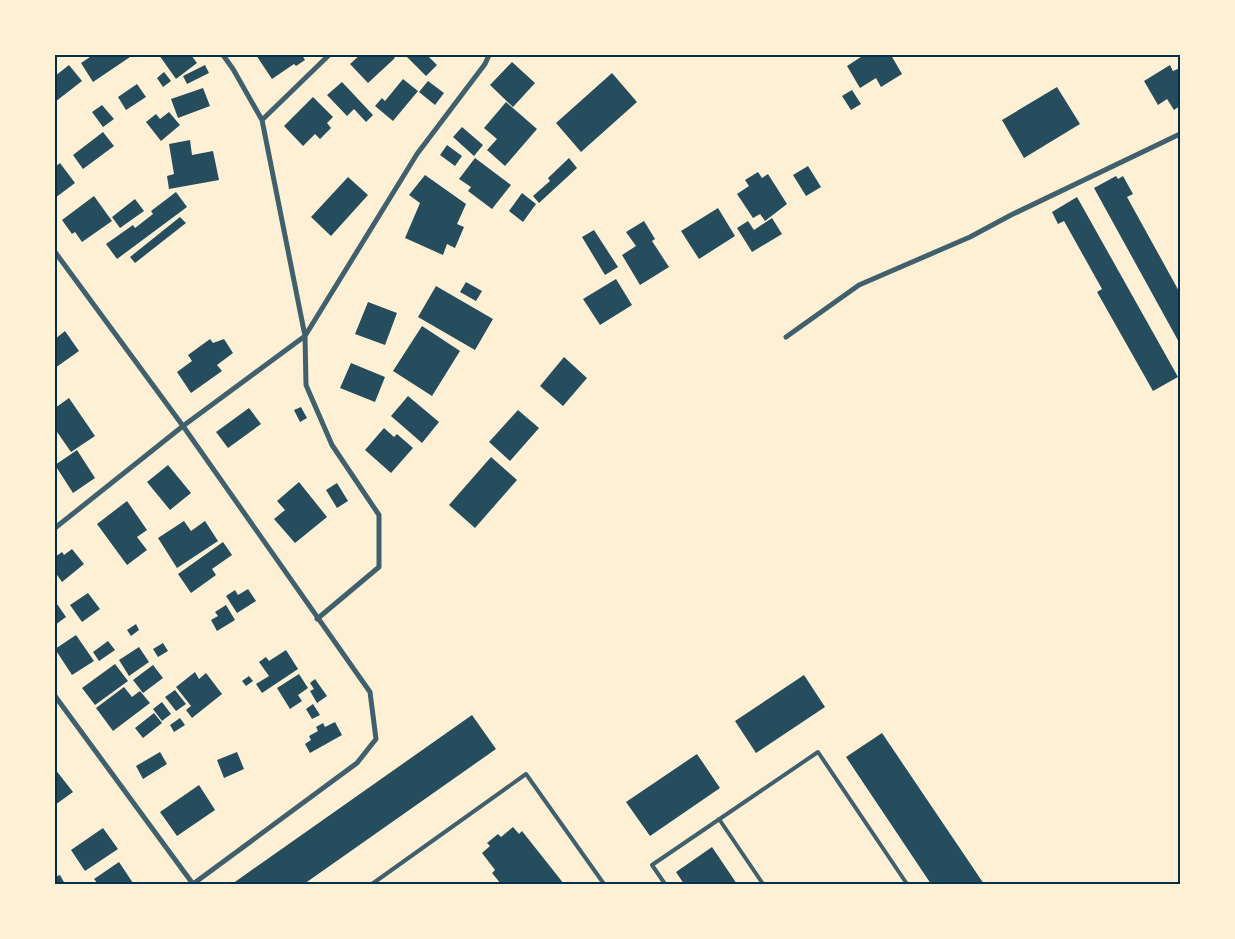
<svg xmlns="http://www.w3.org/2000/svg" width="1235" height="939" font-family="Commissioner,sans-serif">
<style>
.building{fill:#264d5e}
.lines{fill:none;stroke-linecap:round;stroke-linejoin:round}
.service{stroke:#3f606c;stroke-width:4}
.minor{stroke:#3f606c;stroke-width:5}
.neatline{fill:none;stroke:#003049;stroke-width:2}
</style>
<rect width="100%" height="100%" fill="#fdf0d5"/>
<path class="building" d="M93,55H133L93,82L81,63Z
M159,55H191L197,63L176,79Z
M256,55H302L305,60L296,66L294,64L272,79Z
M360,55H392L395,58L368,83L350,64Z
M409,55H427L437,65L426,76L407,57Z
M864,55H891L902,74L881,87L876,78L860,88L847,66Z
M512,62L535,83L513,107L490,85Z
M69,65L82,81L55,102V76Z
M205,65L209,73L187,84L183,76Z
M1170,65L1173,71L1180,68V106L1174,110L1167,99L1158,105L1144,81Z
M164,72L171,81L163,87L157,78Z
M612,73L637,102L581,152L556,123Z
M403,79L418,91L393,121L375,106L382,98L385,101Z
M428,81L444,93L435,105L419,92Z
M342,82L373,115L366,122L354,109L347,116L327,95Z
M137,84L146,97L126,110L118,97Z
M1057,87L1080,124L1024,158L1002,120Z
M203,88L210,106L178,118L171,99Z
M852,90L861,104L851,110L842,96Z
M313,97L333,117L327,123L331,128L320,139L315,134L303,146L284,126Z
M506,102L537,129L505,166L487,150L497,139L484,128Z
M102,105L114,119L103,127L92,112Z
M169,112L180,125L161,141L146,122L156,114L160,119Z
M462,127L483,145L474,156L453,137Z
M103,132L114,146L83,169L73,155Z
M190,140L192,155L213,151L219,180L169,189L167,176L174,174L169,144Z
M447,145L462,156L455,166L440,155Z
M475,158L511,185L492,209L468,191L471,187L459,179Z
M569,158L577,168L539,203L533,196L550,181L548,178Z
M60,163L75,183L55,198V167Z
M808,166L821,187L806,196L793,175Z
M758,172L762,178L768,174L787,204L765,221L760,214L753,218L737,194L749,186L745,180Z
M425,175L466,204L457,224L464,227L455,248L447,244L443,255L405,238L420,203L409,195Z
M1116,176L1118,179L1123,176L1133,194L1127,197L1180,293V344L1094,188Z
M348,177L368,195L331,236L311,217Z
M176,192L187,207L117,259L106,244L133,225L135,228L153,214L151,211Z
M522,193L536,204L523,222L509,211Z
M94,196L112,221L82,242L75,232L72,234L62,220Z
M1077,197L1178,377L1153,391L1097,292L1102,289L1064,221L1058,224L1052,212Z
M135,199L144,211L120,228L112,217Z
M718,208L735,236L699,259L681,231Z
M180,217L186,223L135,263L130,257Z
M772,218L782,234L752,252L737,228L748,221L754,230Z
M644,221L655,239L652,241L669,267L640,285L622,255L636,246L626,232Z
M594,230L618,267L605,275L582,237Z
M616,279L632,305L600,325L583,299Z
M466,282L482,291L476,301L460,292Z
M436,286L493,319L475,350L418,317Z
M368,302L397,313L385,345L355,334Z
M422,326L460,351L432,396L393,371Z
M65,331L79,351L55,368V339Z
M210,339L213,343L224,339L233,353L217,365L222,371L191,393L177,372L192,361L188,355Z
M564,357L587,378L563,406L540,386Z
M351,363L385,377L375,402L340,388Z
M408,396L439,422L422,443L391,416Z
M69,398L95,436L71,452L55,429V408Z
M301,407L307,418L300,422L294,410Z
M249,408L261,424L228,448L216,432Z
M518,410L539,428L510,461L489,442Z
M384,428L394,437L397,434L413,448L391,473L365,450Z
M77,450L95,478L73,493L55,465Z
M491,457L517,480L475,528L449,505Z
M168,465L191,493L170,510L147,482Z
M299,482L327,517L295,543L274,519L285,510L277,501Z
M337,483L348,501L337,508L326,490Z
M127,501L147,530L137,537L147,550L127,565L97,524Z
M184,521L191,531L205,521L218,541L177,568L158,538Z
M223,542L232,555L212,569L216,575L191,593L178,574Z
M72,549L84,564L62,582L55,572V557L62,552L64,555Z
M248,589L256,601L237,613L226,596L235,590L238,595Z
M88,593L100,609L82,622L70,605Z
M55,601L66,617L55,625Z
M226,605L235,620L217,631L211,620L218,616L215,612Z
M136,624L139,630L131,636L127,630Z
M76,635L94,661L72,675L55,649Z
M108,641L115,650L99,661L93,652Z
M163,643L168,651L158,657L153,649Z
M139,647L149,662L129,676L119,660Z
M286,650L298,669L262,693L256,684L269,676L259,662L266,657L269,661Z
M115,664L128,681L95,705L82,688Z
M153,665L163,678L143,693L133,680Z
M195,672L199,679L206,673L222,694L192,718L186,710L191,706L176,687Z
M299,674L308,688L298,695L302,701L290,709L277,688Z
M804,675L825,707L756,753L735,721Z
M249,676L253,681L246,686L242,681Z
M315,679L327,696L317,703L310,691L314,689L310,683Z
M124,687L132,697L140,691L150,703L113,731L96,708Z
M175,690L186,704L176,711L165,697Z
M162,702L171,714L162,721L153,709Z
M313,704L320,715L312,719L306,709Z
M154,713L162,723L143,738L135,728Z
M472,715L496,749L304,884H232Z
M180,718L185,725L174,732L170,725Z
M335,722L342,735L310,753L305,744L311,740L309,736L318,731L316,727L323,723L325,727Z
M882,733L984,884H931L846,757Z
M160,752L167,764L143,779L136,766Z
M237,752L244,769L224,778L217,760Z
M697,754L720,788L650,836L626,802Z
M55,769L73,792L55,805Z
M199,785L215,810L177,836L160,812Z
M513,827L519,834L522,831L564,884H501L492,873L495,870L482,853L490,846L487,843L498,834L501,837Z
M103,828L118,849L85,871L71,850Z
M712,847L737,884H684L676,872Z
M119,862L133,883L98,884L94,879Z
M60,875L65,884H55V877Z"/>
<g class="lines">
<path class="service" d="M719,819L763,884
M372,884L526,774L604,884
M665,884L652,865L818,752L907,884"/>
<path class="minor" d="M223,55L233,69L262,120L305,336L306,385L332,445L379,515V567L317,619
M262,120L329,55
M55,252L183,426L370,692L376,739L357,763L193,884
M786,337L859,285L970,237L1011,215L1180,134
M55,528L183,426L305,336L417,154L485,64L489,55
M55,696L193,884"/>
</g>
<rect width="1235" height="939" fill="none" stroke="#fdf0d5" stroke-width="112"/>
<rect x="56" y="56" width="1123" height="827" class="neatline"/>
</svg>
